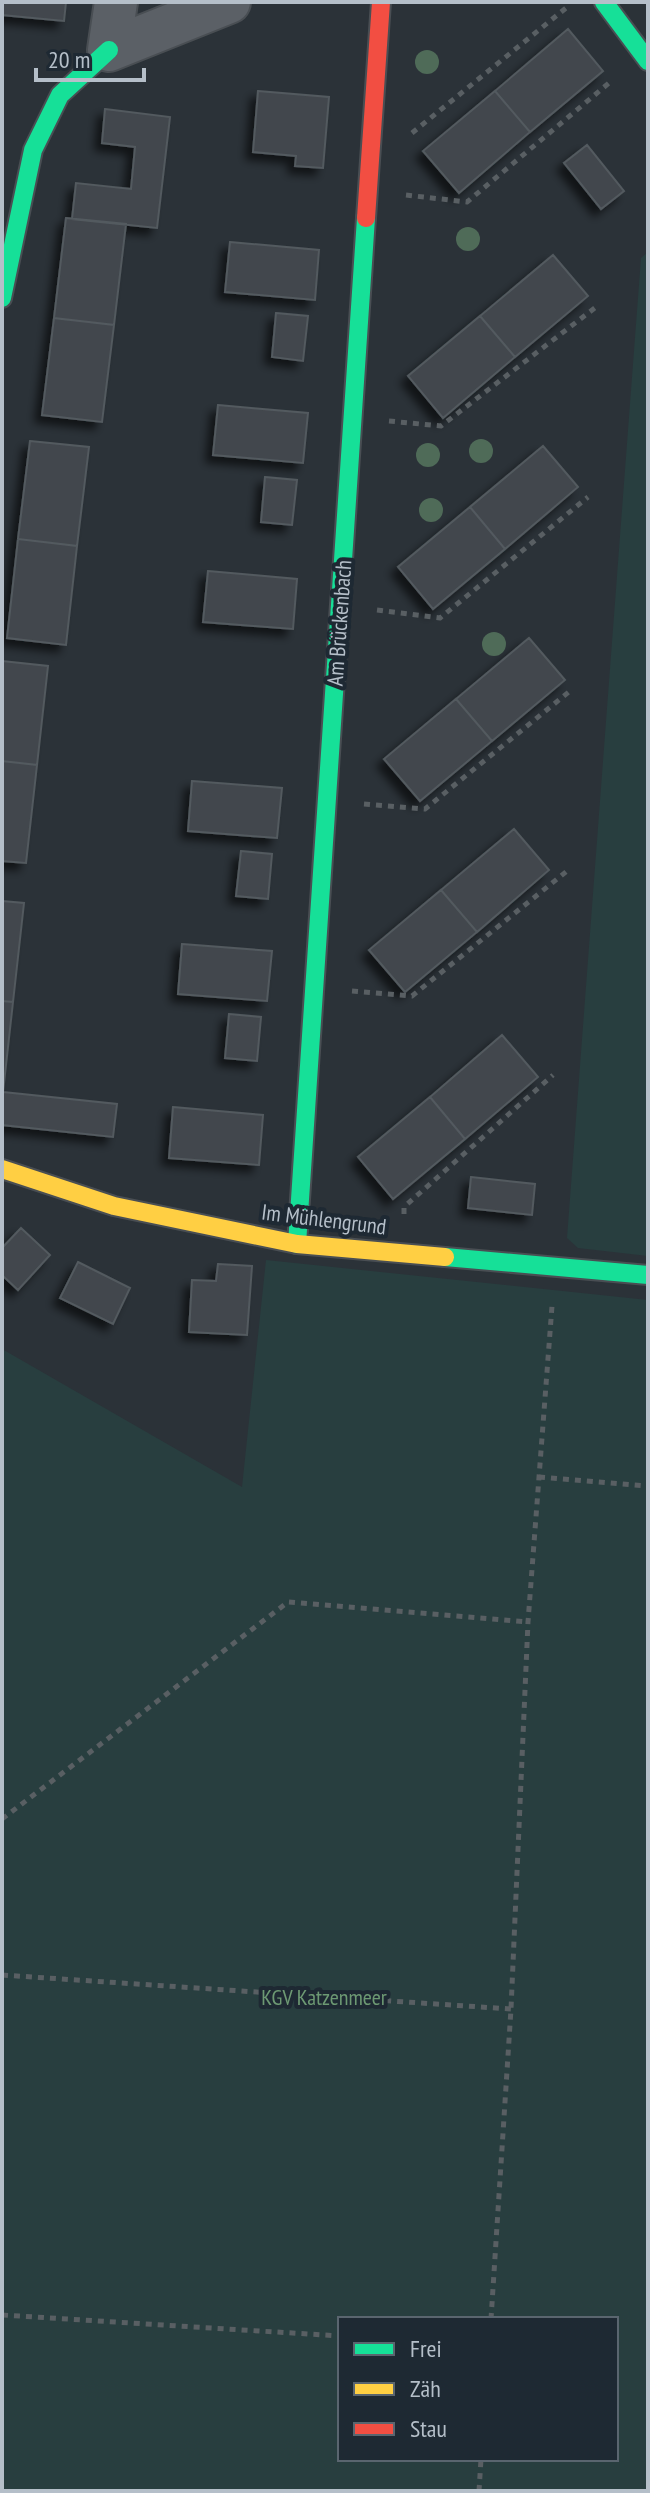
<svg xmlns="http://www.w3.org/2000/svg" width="650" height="2493" font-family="'PT Sans Narrow',sans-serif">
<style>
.green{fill:#283e3f;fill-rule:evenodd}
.building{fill:#42474d;stroke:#535a5f;stroke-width:2;filter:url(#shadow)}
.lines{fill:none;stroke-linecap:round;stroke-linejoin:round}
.street-casing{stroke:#494e53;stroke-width:46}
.fast-casing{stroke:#494e53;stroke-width:22}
.slow-casing{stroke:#494e53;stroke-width:22}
.jam-casing{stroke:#494e53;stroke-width:22}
.path{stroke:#595f63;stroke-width:5;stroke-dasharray:6 6;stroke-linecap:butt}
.street{stroke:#5b6066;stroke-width:42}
.fast{stroke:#16e098;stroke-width:18}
.slow{stroke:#ffcf43;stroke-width:18}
.jam{stroke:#f24e42;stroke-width:18}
.tree{fill:#4f6b58}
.labels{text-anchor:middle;stroke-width:8;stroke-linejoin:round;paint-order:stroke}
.street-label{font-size:22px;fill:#b5bfc9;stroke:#1e2933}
.park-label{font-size:22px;fill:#6d9973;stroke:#1e2933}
</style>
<defs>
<filter id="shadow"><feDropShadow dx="-7" dy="7" stdDeviation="4" flood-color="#0009"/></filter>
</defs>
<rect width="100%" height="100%" fill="#2b3238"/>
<path class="green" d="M648,252V1256L578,1248L567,1238L641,258Z
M266,1260L648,1300V2491H2V1349L242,1487ZM340,2319H616V2459H340Z"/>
<path class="building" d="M2,2H66L64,21L2,15Z
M568,29L603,71L530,132L495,91Z
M258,91L329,97L323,168L295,166L296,156L253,152Z
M495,91L530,132L459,193L423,151Z
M105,109L170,117L157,228L72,219L76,183L131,189L135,147L102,143Z
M587,145L624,191L601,209L564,163Z
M66,218L126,224L114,325L54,318Z
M230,242L319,250L315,300L225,292Z
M553,255L588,296L515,357L480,316Z
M276,313L308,316L303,361L272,357Z
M480,316L515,357L443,418L408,376Z
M54,318L114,325L102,422L42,415Z
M218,405L308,413L303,463L213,455Z
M30,441L89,447L77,546L18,539Z
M543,446L578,487L505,549L470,507Z
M265,477L297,480L292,525L261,522Z
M470,507L505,549L433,609L398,567Z
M18,539L77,546L66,645L7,638Z
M208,571L297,579L293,629L203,622Z
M529,638L565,680L492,741L456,699Z
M2,661L48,666L37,765L2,761Z
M456,699L492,741L420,801L384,759Z
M2,761L37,765L26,863L2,861Z
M192,781L282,788L277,838L188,831Z
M514,829L549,870L477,932L441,890Z
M241,851L272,854L268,899L236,896Z
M441,890L477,932L405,992L369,950Z
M2,901L24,903L13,1002L2,1001Z
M182,944L272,951L267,1001L178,994Z
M2,1001L13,1002L2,1101Z
M229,1014L261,1017L257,1061L225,1058Z
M502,1035L538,1077L465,1139L430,1097Z
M3,1092L117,1104L113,1137L2,1125Z
M430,1097L465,1139L393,1199L358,1157Z
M173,1107L263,1115L259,1165L169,1158Z
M471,1177L535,1184L532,1215L468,1208Z
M21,1228L50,1255L18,1290L2,1275V1248Z
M78,1262L130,1288L113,1324L60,1298Z
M218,1264L252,1266L247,1335L189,1332L192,1280L216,1281Z"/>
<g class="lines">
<defs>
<path id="street" d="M116,2L109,50L229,2"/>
<path id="fast" d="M604,2L648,61
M2,298L33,150L60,95L109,50
M297,1244L366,218
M445,1257L648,1275"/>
<path id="slow" d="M2,1169L114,1206L297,1244L445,1257"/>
<path id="jam" d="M366,218L381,2"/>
</defs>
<use href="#street" class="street-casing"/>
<use href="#fast" class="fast-casing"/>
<use href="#slow" class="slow-casing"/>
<use href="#jam" class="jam-casing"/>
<path class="path" d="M412,133L566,8
M406,195L467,202L609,83
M389,421L441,426L596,307
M377,610L440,618L588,497
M364,804L425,809L570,691
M352,991L412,996L567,871
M404,1214V1207L553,1075
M539,1477L648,1486
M2,1819L288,1602L528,1622
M2,1975L511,2009
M2,2315L340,2336
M491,2319L511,2009L528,1622L552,1306
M479,2491L481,2459"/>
<use href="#street" class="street"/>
<use href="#fast" class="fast"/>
<use href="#slow" class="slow"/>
<use href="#jam" class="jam"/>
</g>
<g class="tree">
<circle cx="427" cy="62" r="12"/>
<circle cx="468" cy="239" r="12"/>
<circle cx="481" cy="451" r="12"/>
<circle cx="428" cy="455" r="12"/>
<circle cx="431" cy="510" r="12"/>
<circle cx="494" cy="644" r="12"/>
</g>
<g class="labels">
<g class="street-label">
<text transform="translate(339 623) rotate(-86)" y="8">Am Brückenbach</text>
<text transform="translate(324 1219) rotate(7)" y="8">Im Mühlengrund</text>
</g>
<g class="park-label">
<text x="324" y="2005">KGV Katzenmeer</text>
</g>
</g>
<rect width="650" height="2493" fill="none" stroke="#b5bfc9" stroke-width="8"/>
<rect x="338" y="2317" width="280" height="144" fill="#1e2933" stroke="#5a656f" stroke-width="2"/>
<rect x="354" y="2343" width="40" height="12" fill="#16e098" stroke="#5a656f" stroke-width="2"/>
<text x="410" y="2357" font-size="24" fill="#b5bfc9">Frei</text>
<rect x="354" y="2383" width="40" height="12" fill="#ffcf43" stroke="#5a656f" stroke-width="2"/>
<text x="410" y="2397" font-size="24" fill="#b5bfc9">Zäh</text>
<rect x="354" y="2423" width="40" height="12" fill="#f24e42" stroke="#5a656f" stroke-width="2"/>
<text x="410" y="2437" font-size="24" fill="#b5bfc9">Stau</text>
<path d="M36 68v12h108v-12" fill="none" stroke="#b5bfc9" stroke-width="4"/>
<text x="48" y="68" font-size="24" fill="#b5bfc9" stroke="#1e2933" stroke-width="6" paint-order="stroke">20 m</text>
</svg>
